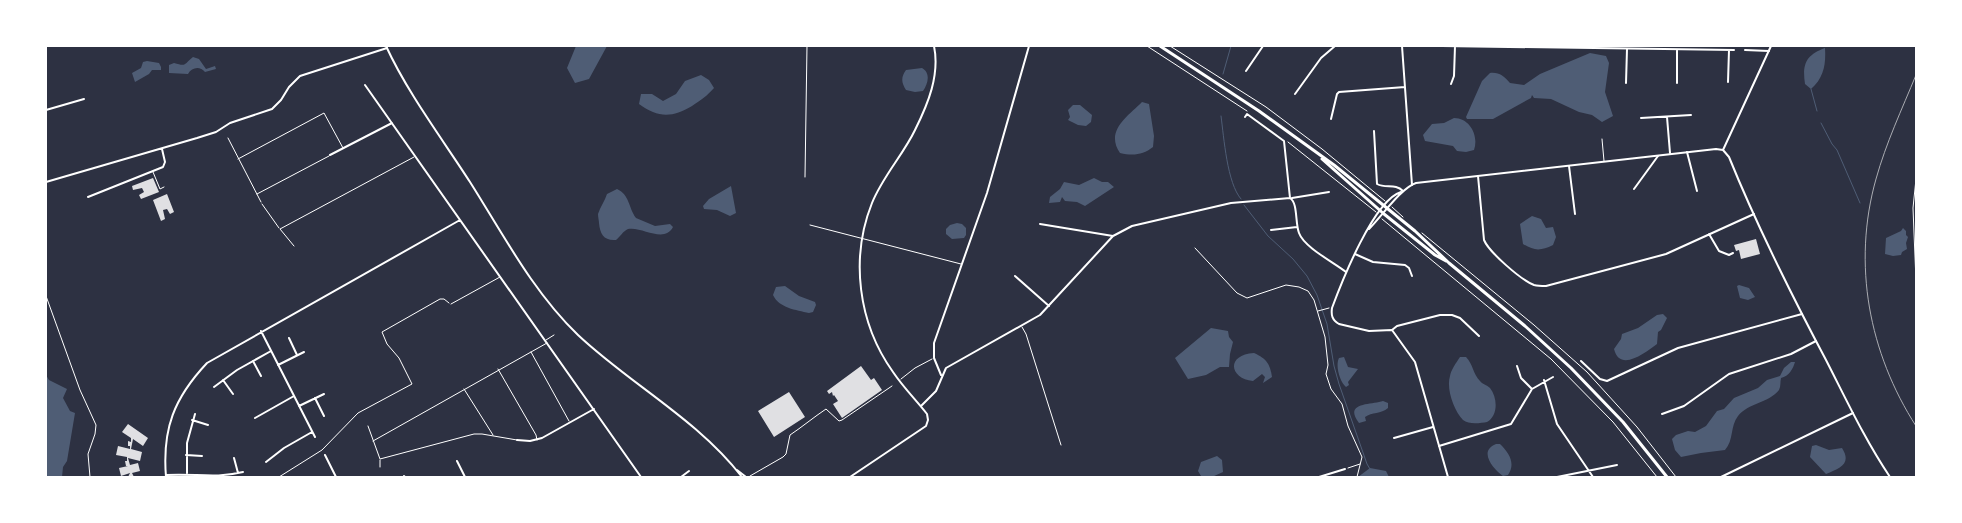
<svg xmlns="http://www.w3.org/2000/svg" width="1962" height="523" font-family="Montserrat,sans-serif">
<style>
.water{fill:#4f5d75}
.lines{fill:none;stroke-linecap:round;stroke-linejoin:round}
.stream{stroke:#4f5d75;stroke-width:1}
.building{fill:#e0e0e3}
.path{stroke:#fff;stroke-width:1}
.service{stroke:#fff;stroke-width:1}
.minor{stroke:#fff;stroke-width:2}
.tertiary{stroke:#fff;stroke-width:2}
.primary{stroke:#fff;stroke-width:3}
.tram{stroke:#abadb3;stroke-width:1}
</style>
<rect width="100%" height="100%" fill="#2d3142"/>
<path class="water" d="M576,46H607L589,79L575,83L567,68Z
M1825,48C1826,64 1824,78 1811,89L1805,84C1802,64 1806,55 1825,48Z
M1590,53L1606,56L1609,63L1605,92L1613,116L1602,122L1592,115L1579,112L1551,99L1534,98L1532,95L1531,98L1493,119H1467L1466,117L1482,81L1490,73C1499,72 1504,76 1510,83L1524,85L1540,74Z
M193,57L199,59L206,69L215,66L216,69L205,72C200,66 192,67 188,74L169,73V65L174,63C187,67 184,64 193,57Z
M147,61L159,63L161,67V70H152L149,74L135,82L132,73L141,68L143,62Z
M922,68C931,73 928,84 923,91L915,92L906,90C901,82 901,77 906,70Z
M701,75L709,80L714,88C707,96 701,100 692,106C672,118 658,118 639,104L641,94H652L663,101L676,94L685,81Z
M1142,102L1149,104L1154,136L1153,147C1143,155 1133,156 1120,153C1105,131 1127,117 1142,102Z
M1073,105H1080L1092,115L1091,122L1086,126L1078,125L1068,120L1070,117L1068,110Z
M1454,118C1470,118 1479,136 1474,150L1466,152L1457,151L1453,146L1425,141L1423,135L1432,124L1444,123Z
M1094,178L1102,182H1108L1114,187L1085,206L1077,202L1065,201L1062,197L1060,202L1049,203L1050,197L1060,189L1064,182L1079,185Z
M731,186L736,213L730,216L717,210L704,209L703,206L709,199Z
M617,189C630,195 628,207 636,218L655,226L670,224L673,227C664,244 642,226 628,229C623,231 620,237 616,240C604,241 600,234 599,223C599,221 598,217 598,214C600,207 605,201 607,194Z
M1532,216L1541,219L1546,228L1553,227L1556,237L1553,245C1541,251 1534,251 1523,244L1520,224Z
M957,223L962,224L966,228V235L964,238L952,239L946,234V229L950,225Z
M1903,228L1906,231V235L1908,237L1906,243L1907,249L1902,252L1901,255L1893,256L1885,254L1886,238L1901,231Z
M1739,285L1749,288L1755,297L1748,300L1740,298L1737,286Z
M785,286L799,296L815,302L816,305L813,312L809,313C796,310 779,308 773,295L776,287Z
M1663,314L1667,318L1661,330L1658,332L1657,344C1646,352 1620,373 1614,349L1621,339L1622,334L1638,328L1657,315Z
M1211,328L1228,331L1229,337L1233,342L1230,354L1229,367H1220L1206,375L1188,379L1175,358Z
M1254,353C1267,359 1270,364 1272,377L1263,383L1265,377L1262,374L1253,381C1230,379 1225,355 1254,353Z
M1344,357L1348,367L1358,369L1348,382L1349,385L1346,387C1340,382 1335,366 1339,358Z
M1460,357H1466C1473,364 1473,374 1480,381C1482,384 1487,385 1490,388C1498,398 1498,416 1487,422C1481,423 1469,425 1463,420C1454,411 1446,389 1450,376C1451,370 1456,363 1460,357Z
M1791,362H1795C1793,369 1789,376 1781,378C1780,382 1781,386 1779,390C1769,403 1748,403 1738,416C1730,426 1734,440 1725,450L1701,453L1681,457L1675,450L1672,439L1676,435L1688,431L1695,432L1706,426L1717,411L1724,409L1734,398L1758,388L1767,380L1780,376L1784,368Z
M46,375L49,380L67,389L63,398L70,411L75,413L67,461L63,467L62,477H46Z
M1383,401L1388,403V408C1381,414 1372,412 1365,417L1366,421L1359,423C1343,402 1371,405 1383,401Z
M1496,444H1500C1509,453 1516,463 1508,475L1503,476C1493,469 1478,451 1496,444Z
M1816,445L1829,450L1842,448C1852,464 1840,468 1826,474L1810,457L1812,446Z
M1217,456L1222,460L1223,472L1212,477L1201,476L1198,471L1201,462Z
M1370,468L1386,471L1389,477H1358Z"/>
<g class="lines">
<path class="stream" d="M1223,74L1231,46
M1811,89L1817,111
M1221,116C1224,138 1227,183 1241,199
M1821,123L1832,144L1837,150L1860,203
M1244,205L1268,236L1293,259L1307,276L1317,295L1327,324L1334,366L1339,384L1367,464L1370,469"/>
</g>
<path class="building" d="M153,178L159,192L141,199L139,195L144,192L142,188L133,190L132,186Z
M167,194L174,212L170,214L167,209L163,210L165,219L161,221L153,200Z
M1756,239L1760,254L1741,259L1739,250L1736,251L1734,245Z
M861,366L871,380L874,378L882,390L842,418L833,404L838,401L834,395L833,396L832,392L829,394L827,391Z
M789,392L805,417L774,437L758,411Z
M128,424L148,438L143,446L133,439L131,449L142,452L140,461L128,458L130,465L138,463L140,471L132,473L134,477H128L130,473L121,476L119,468L128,466H126L125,461H127V457L116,455L118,446L130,449V446H128V441L131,442V438L122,432Z"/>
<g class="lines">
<path class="path" d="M1147,46L1247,111
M1170,46L1266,107L1322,149L1385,201
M1288,142L1376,212
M805,177L807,46
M1916,179L1913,208L1916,281
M262,204L279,228
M1392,207L1403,217
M1382,219L1551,359L1613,422L1657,477
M1422,233L1534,325L1587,372L1637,427L1676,477
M1195,248L1237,293L1247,298L1286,285L1299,287L1308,291L1314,300L1325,337L1328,365L1326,374L1331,389L1342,404L1348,426L1362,457L1357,477
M46,296L80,390L96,425L95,434L88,454L90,477
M1318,311L1329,308
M901,379L915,368L932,359
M1348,468L1360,464
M750,476L783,457L786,454L790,435C802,427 814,417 826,409L839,421L842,420L892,386
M279,477L322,450L358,413L412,384L399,358L387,344L382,332L440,299H444L449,303"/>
<path class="service" d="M228,138L261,202
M1602,139L1604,161
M238,159L324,113L343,148
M153,172L160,189L164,187
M257,194L329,156
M810,225L961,264
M294,246L280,229L414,157
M451,304L500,277
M1022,327L1026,334L1061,445
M546,340L554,335
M531,352L569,421
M498,369L536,435L537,440
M464,389L493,435
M368,426L380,459L474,434H482L517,440
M373,441L547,343
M380,460V467"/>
<path class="minor" d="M1402,46L1412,185
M1442,46L1734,50
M1745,50L1769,51
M1246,71L1263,46
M1728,82L1729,50
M1626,83L1627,49
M1677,83V50
M1451,84L1454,76L1455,46
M365,85L641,477
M1295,94L1321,58L1335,46
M46,110L84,99
M1245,117L1247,114L1284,141L1290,198
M1667,117L1670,153
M1641,118L1691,115
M1331,119L1337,94L1339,92L1405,87
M1374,131L1377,184C1386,189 1395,183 1403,191
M1687,152L1697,191
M330,155L392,123
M1569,166L1575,214
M1478,176L1484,240C1489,252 1521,280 1534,285C1538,286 1542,286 1546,286L1666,254L1754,214
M46,182L197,138L216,132L230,123L272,109L281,100L289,87L300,76L387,48
M1634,189L1658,156
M88,197L163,167L165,162L162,149
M1292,198L1329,192
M1040,224L1113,236
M1271,230L1297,227
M1709,234L1719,251L1729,255L1733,253
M1355,254L1373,262L1405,265L1409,268L1412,276
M1015,276L1049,306
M1392,330L1397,326L1440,315H1452L1460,318L1479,336
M261,331L315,437
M289,338L297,355
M253,361L261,376
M1581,361L1600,379L1607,381L1678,348L1802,314
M278,365L304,352
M1517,366L1521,378L1532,389
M941,375L934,358V343L987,193L1029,46
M223,380L233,394
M1544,380L1557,424L1593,477
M214,387L237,370L271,351
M315,398L324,416
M299,406L324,394
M921,406L936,391L946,368L1040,315L1113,236L1132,226L1231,203L1290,198C1298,203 1295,223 1299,233C1304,247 1333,262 1346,272
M1662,414L1684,406L1729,374L1791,354L1816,341
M255,418L294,396
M192,420L208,425
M1394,438L1433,427
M517,440L530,441L542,438L594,409
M1439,446L1511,424L1532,389L1553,377
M186,455L202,456
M325,455L336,477
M234,458L238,473
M457,461L465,477
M266,462L284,448L312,432
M187,473V443L195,414
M166,475C195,473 214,479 243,472
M404,476L405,477
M166,477C162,429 174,398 207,363L460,220
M681,477L689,471
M1319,477L1345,469
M1557,477L1617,465
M1721,477L1853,413"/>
<path class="tertiary" d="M386,46C407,92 443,140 470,182C503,234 533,292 578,335C630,384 697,419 742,477
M1723,150L1771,46
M1401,192C1374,200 1342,281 1332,308C1331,315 1332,320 1339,324L1369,331L1392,330L1415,362L1448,477
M1369,229C1382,216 1401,188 1416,183L1716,149L1723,150L1729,157C1757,226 1791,294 1826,360C1846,399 1865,440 1890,477
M737,470L746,477
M850,477L926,426L928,420L927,414C916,400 903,387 893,372C858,323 850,258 872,203C883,176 903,155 915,130C928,104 940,75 934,46"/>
<path class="primary" d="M1160,46L1259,111L1334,165L1415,231L1449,263L1525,326L1571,368L1623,422L1667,477
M1322,159L1384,214L1435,255L1446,261"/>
<path class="tram" d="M1916,75C1902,109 1886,143 1876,179C1852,264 1869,353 1916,426"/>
</g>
<rect width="1962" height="523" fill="none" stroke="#ffffff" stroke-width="94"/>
</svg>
